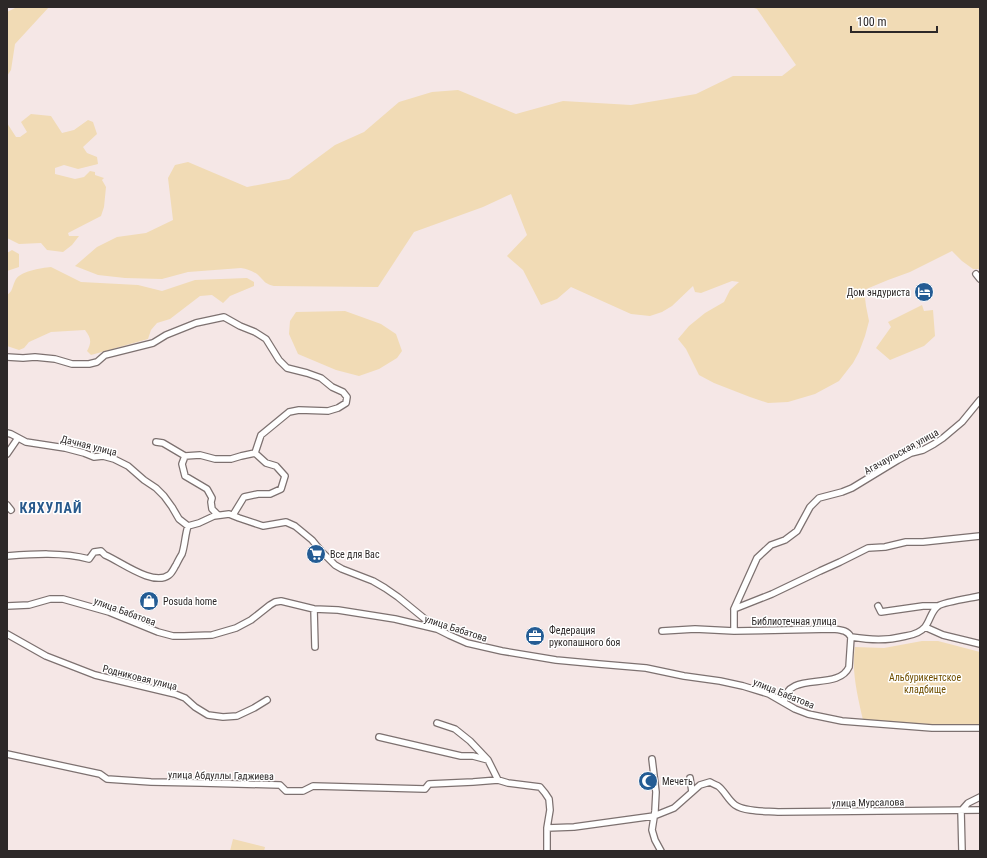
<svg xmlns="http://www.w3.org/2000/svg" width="987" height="858" font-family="'Roboto Condensed',sans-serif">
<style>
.green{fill:#f1dbb5}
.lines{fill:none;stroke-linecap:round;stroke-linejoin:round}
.minor-casing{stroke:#7d7170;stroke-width:8}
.minor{stroke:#fff;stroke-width:5.5}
.labels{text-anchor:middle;stroke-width:3;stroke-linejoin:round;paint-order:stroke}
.poi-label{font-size:10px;fill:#2d2828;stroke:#fff;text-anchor:start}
.street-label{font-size:10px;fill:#2d2828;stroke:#fff}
.park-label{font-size:10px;fill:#704f01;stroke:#fff}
.district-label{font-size:14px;font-weight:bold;letter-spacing:1px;fill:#27598c;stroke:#fff}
</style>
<rect width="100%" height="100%" fill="#f5e7e6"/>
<path class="green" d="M17,7H49L15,44L11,70L7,76V12Z
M751,7H980V269H973L962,261L952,251L910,272L888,280L864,290L866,306L869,321L865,336L859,352L853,363L839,381L815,394L788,402L768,403L750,397L714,383L699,375L686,349L678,339L689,326L705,313L724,302L730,290L739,282L732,281L701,293L695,292L693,286L672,306L662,312L650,316L631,314L571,287L557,299L541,305L523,270L507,256L527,235L511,194L483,207L414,232L378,287L274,286C263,283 265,281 257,274C252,271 247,269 241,268L188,272L162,279L125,278L98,275L75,266L97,247L117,237L146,233L173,220L168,178L175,165L188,162L247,187L289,179L335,145L364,132L399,102L432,92L458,90L516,114L563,101L631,105L696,94L733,76H782L796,65L757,9Z
M31,114L51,116L62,133L74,130L88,120L93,122L97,134L83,147L87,153L97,157L98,164L78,169L64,165L55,168V174L75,179L84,177L90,171L95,172V175L104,178L102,180L106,187L104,207L101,216L68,233L69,236H79L72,245L63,252L47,250L41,243L19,244L7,238V123L16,137H20L27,132L21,122Z
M12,250L19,254V267L7,271V253Z
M51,267L81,282L138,285L162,291L195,280L247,278L254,282V286L230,296L223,303L212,295L200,296L170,319L157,323L151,330L148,339L91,355L87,351C92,342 91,338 85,330L51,332L29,342L24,348L19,350L7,346V295C13,291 12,287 15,281C19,271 41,268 51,267Z
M922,305L924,311L933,310L935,336L924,346L890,360L876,348L891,327L888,322Z
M345,311L381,324L396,334L402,351L397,358L379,369L359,376L336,370L298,354L289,334L290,321L296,312Z
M922,641H938L980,652V725L903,724L863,720C858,697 851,671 855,647L884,648Z
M233,839L265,847L264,851H230Z"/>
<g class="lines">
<defs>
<path id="minor" d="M976,274L980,279
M7,357L23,358L35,357L55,359L72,364H89L97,362L105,355L153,343L166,335L196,323L224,317L240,326L255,332L266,339L279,360L287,368L307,373L321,378L332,387L343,392L347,397L346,403L338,408L328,411L299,410L289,412L261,435L255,453
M7,433L11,434L26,442L65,448L84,453L94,457L103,456L114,459L128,466L144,480L156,488L164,496L172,507L179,519L188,526L199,523L214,516L229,514L239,518L263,526L286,522L295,526L312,540L321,551L335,565L342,569L373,581L385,588L398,597L436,628
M156,442L163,443L185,456L182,464L185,476L207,489L212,498L211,502L212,509L218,515
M7,454L18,438
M185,456L200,455L215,459H231L241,456L255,453
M7,505L11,510
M233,515L244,497L258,494H270L281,489L285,476L276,466L266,463L255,453
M7,556C34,554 62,552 89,559L94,552L101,551L105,555C120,561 153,587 169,575C172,573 174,568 176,565C178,561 180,557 182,554C185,545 185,535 188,526
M7,606L29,605L50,599H63L109,612L158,632L173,636H184L212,635L236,628L251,620L270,605L275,602L281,601L314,609L338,610L395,619L437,629L449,635L467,643L502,651L556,660L599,664L646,668L684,676L720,681L743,686L769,694L795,709L808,714L842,721L932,728H980
M878,606L881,612L923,606H938
M314,609L315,647
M734,609L757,558L771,545L785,540L797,531L810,507L819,498L842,492L852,488L898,460L911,453L923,450L934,444L943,438L962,422L980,400
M925,627L943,635L980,644
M662,631L695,629L734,631L833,629C841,630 847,630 851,637C871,640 886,641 906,636C912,635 920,633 925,627C930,621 931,611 938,606C944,602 971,598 980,596
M734,631V609L772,594L820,571L840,562L868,548L885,547L906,542H923L980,536
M7,634L46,656L95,675L175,694L185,698L195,707L208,715L223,717L237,716L254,708L267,700
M784,702C787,670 838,692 849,667L851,637
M437,723L455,729L470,741L488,760
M379,737L461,756H473L488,760L498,780
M7,754L100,774L107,779L151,782L201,783L280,785L286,791H303L313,786L425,789L429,784L473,782L498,780L508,783L540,787L545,793L549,799L550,810L547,828V851
M652,759L656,792L655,811L652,830L655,840L661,851
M690,778L692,792
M547,828L574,827L654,816L674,808L700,785L710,782C713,784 716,785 718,786C724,790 728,800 735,805C745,812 766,811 778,812L980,810
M962,851L961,811L968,803L980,797"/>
</defs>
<use href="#minor" class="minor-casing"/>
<use href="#minor" class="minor"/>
</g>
<defs>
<symbol id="hotel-disc" viewBox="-11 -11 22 22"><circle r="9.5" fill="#245c94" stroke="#fff"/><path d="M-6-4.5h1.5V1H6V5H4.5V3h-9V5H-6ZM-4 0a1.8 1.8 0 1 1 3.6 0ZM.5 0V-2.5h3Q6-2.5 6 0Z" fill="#fff"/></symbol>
<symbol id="supermarket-disc" viewBox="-11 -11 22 22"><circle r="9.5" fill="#245c94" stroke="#fff"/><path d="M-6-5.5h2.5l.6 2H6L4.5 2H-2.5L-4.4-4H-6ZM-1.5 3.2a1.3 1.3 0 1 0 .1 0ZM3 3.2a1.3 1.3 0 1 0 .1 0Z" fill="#fff"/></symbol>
<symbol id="shop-disc" viewBox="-11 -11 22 22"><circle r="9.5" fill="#245c94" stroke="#fff"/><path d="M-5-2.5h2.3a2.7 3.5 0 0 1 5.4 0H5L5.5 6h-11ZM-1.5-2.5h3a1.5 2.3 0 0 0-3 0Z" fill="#fff"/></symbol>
<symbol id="office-disc" viewBox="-11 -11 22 22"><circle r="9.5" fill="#245c94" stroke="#fff"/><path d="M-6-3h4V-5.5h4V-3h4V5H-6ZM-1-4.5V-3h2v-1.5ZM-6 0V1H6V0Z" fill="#fff"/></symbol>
<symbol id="mosque-disc" viewBox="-11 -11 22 22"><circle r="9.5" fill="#245c94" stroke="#fff"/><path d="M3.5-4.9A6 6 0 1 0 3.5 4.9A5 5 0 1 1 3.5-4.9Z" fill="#fff"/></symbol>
</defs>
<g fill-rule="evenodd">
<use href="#hotel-disc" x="913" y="281" width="22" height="22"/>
<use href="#supermarket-disc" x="305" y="543" width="22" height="22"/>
<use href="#shop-disc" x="138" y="590" width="22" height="22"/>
<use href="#office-disc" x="524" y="625" width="22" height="22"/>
<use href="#mosque-disc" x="637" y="770" width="22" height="22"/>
</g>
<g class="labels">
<g class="poi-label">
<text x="910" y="296" text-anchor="end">Дом эндуриста</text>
<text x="330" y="558">Все для Вас</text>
<text x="163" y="605">Posuda home</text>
<text x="549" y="634">Федерация<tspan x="549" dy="12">рукопашного боя</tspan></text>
<text x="662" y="785">Мечеть</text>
</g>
<g class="street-label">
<text transform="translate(89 445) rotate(14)" y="4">Дачная улица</text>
<text transform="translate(901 451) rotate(-29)" y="4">Агачаульская улица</text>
<text transform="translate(125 611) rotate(20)" y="4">улица Бабатова</text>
<text x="794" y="625">Библиотечная улица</text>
<text transform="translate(456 628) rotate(18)" y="4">улица Бабатова</text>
<text transform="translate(140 677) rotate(14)" y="4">Родниковая улица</text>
<text transform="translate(784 693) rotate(22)" y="4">улица Бабатова</text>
<text transform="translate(221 775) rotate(1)" y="4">улица Абдуллы Гаджиева</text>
<text transform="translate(868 802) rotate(-1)" y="4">улица Мурсалова</text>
</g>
<g class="park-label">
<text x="925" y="681">Альбурикентское<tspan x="925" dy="12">кладбище</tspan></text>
</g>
<g class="district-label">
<text x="51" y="513">КЯХУЛАЙ</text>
</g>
</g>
<rect width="987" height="858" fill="none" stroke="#2d2828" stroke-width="16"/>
<path d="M851 26v6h86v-6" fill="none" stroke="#2d2828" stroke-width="2"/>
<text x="857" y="26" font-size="12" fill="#2d2828" stroke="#ffffff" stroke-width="3" paint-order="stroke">100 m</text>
</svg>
